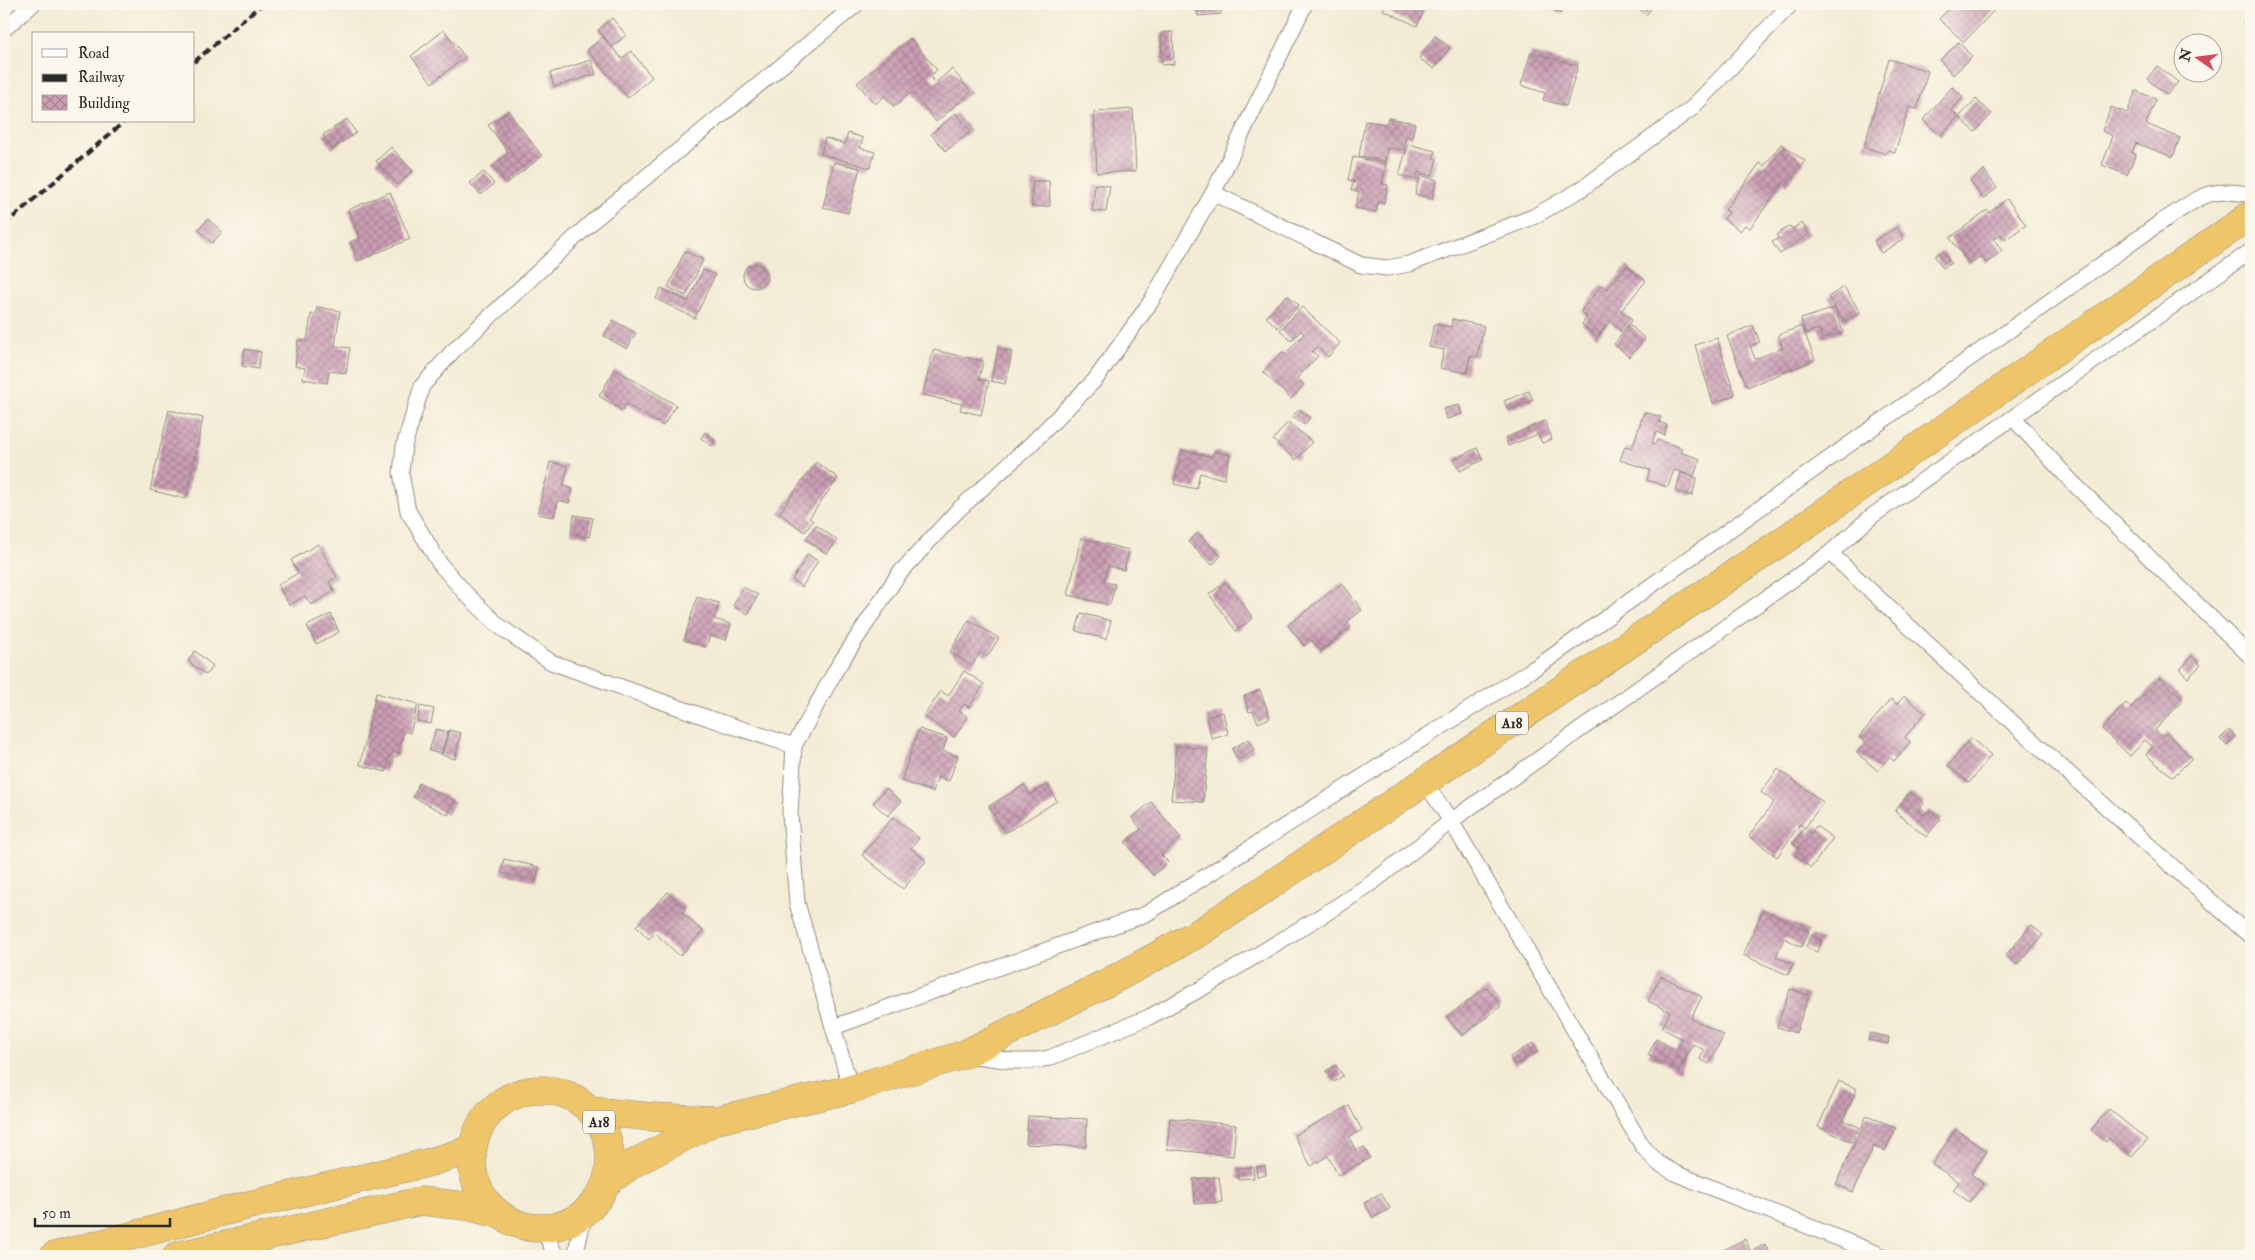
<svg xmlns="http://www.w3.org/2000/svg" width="2255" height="1260" font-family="'IM FELL Double Pica',serif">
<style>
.building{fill:url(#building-cross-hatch)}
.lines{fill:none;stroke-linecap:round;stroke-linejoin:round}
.street-casing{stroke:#8f8b80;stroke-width:17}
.highway-casing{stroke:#8f8b80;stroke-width:29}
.street{stroke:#fff;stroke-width:15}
.highway{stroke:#eec569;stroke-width:28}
.rail{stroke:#2b2b2b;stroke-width:4;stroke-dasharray:8 4;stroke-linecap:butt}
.labels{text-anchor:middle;stroke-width:4.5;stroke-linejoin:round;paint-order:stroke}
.shield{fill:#fbf7ec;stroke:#696865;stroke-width:1}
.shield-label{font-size:14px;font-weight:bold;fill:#2b2b2b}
</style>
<defs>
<pattern id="building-cross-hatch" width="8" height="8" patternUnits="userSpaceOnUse" patternTransform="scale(1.25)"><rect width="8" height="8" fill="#cb9eb4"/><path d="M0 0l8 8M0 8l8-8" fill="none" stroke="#a58193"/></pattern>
</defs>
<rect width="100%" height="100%" fill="#fbf7ec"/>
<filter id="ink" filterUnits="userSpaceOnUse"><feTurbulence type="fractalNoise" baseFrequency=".02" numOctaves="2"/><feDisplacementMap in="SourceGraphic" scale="10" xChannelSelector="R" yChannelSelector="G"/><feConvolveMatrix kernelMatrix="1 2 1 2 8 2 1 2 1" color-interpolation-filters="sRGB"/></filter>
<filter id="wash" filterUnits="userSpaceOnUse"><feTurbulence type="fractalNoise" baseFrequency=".0096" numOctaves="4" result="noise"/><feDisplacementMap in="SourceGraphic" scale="20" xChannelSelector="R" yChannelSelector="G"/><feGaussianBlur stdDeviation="1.12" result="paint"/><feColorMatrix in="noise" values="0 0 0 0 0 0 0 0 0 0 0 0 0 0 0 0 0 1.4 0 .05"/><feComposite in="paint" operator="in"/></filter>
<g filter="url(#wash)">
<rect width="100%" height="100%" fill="#f3ebd4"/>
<g id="blocks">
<path class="building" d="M1190,4H1220L1221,14L1198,16L1197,8L1191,9Z
M1386,4H1427L1417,26L1383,10Z
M1544,4H1566L1560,14Z
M1634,4H1655L1646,15Z
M1954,4H2000L1964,42L1939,19Z
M2251,12V29L2243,22Z
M612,18L626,35L612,47L598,30Z
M444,30L465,57L432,83L411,56Z
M1173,32L1174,64L1162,65L1161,33Z
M1435,36L1450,47L1434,69L1419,58Z
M603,37L622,59L631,51L652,77L628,98L587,50Z
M910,38L937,70L930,76L935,83L952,69L971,92L936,122L912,92L894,107L885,96L875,104L857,83Z
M1959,42L1972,57L1953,75L1940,60Z
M1531,52L1578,66L1566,106L1543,100L1545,93L1521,85Z
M1889,59L1928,71L1917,109L1909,107L1895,152L1888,150L1886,154L1864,147Z
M591,60L596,74L554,87L550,73Z
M2157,66L2178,82L2167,95L2147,79Z
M1952,87L1963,97L1952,110L1958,116L1941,136L1923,120Z
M2136,91L2156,99L2146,124L2180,138L2173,157L2136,143L2132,153L2136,154L2127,175L2102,165L2113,136L2102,131L2111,107L2127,113Z
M1976,99L1992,114L1975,132L1959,117Z
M1133,109L1136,171L1097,173L1094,112Z
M508,111L542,156L506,184L492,166L509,153L488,125Z
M956,113L971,131L946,151L931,134Z
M1388,118L1415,123L1412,138L1406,136L1404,150L1387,148L1385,161L1359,156L1365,121L1386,124Z
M347,119L356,133L332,149L323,135Z
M848,133L863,138L860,148L875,152L870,168L821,154L825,138L845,144Z
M1408,144L1435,151L1433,158L1437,159L1432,176L1418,172L1416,180L1399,175Z
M1781,144L1805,161L1787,185L1784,182L1750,228L1745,225L1740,231L1724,219L1729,212L1725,210L1760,163L1764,166Z
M391,147L413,171L397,185L376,161Z
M1353,157L1386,163L1382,184L1388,185L1384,203L1378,202L1376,212L1355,208L1359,192L1351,190L1354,181L1348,180Z
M834,162L860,168L848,213L823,207Z
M1984,170L1997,188L1983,199L1970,181Z
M484,172L494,184L481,195L470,183Z
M1420,175L1437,180L1432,199L1415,194Z
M1032,181H1049L1050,206L1032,207Z
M1095,184L1110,186L1106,212L1092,211Z
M390,192L410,239L358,261L350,242L360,238L348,210Z
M2007,199L2026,225L2005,240L2001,234L1994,239L2002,251L1986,263L1981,256L1969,264L1950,238L1987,210L1989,213Z
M208,219L222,232L212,243L198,229Z
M1802,223L1809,234L1780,254L1772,242L1779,238L1776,235L1790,226L1792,229Z
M1897,227L1904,239L1881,253L1874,241Z
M685,251L703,260L686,296L668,287Z
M1943,251L1951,263L1943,268L1935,256Z
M743 276a12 12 0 1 1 24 0a12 12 0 1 1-24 0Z
M1627,266L1646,281L1621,311L1632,320L1622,332L1610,322L1597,337L1582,324L1587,317L1581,311L1602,285L1607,289Z
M703,270L715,275L695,318L656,299L661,288L688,301Z
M1844,287L1860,312L1844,322L1828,297Z
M1287,295L1299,305L1278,328L1266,317Z
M317,307L340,311L335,346L350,348L346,373L329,371L327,383L303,379L305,368L295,366L298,340L307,341L311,314L316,315Z
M1302,307L1340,343L1328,357L1317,347L1312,352L1318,356L1297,378L1304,385L1291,399L1263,372L1282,352L1284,355L1304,334L1301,331L1291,341L1280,330Z
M1835,308L1843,332L1822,339L1819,329L1806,333L1801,319Z
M1452,319L1484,326L1477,357L1470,356L1467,373L1440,368L1444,350L1429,347L1434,324L1451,327Z
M613,320L636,333L627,349L604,336Z
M1630,325L1645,339L1629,357L1614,344Z
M1753,325L1760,342L1750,346L1755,359L1783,348L1778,335L1802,326L1815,360L1747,387L1727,336Z
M1717,338L1735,395L1713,403L1695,345Z
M245,349L261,352L258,369L242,366Z
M998,349L1012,352L1005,384L991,381Z
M933,350L983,361L979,379L989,381L981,415L960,410L962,404L923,395Z
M615,369L676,405L663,426L626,404L623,411L599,396Z
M1529,391L1533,400L1508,410L1504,401Z
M1459,405L1462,414L1447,419L1443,409Z
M1299,409L1310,418L1304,425L1293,416Z
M169,410L203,418L186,499L150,490Z
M1644,412L1661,417L1659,422L1667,425L1664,435L1656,432L1652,443L1655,444L1657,440L1682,448L1680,452L1700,459L1694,476L1674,470L1668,487L1647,480L1650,470L1620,460L1625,446L1632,448Z
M1545,421L1552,439L1542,443L1538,434L1508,446L1505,438Z
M1288,422L1312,442L1296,460L1273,440Z
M705,432L715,440L712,446L701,438Z
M1477,448L1483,460L1460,471L1454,459Z
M1182,450L1212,457L1214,451L1230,455L1224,479L1200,473L1196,489L1174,484Z
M550,462L568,466L563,486L573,489L569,503L558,500L554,517L538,514Z
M816,462L838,478L809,518L813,521L805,532L779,513Z
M1681,473L1697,478L1692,496L1676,491Z
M574,515L593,518L589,537L571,533Z
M816,525L837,540L827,554L806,539Z
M1198,533L1221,556L1212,565L1188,542Z
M1081,538L1129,550L1124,570L1108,566L1104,582L1115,584L1110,605L1068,595Z
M318,544L337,577L329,582L334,591L311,605L305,596L289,605L278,585L298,573L291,560Z
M808,554L818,561L802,587L792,580Z
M1226,582L1253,618L1236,631L1209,594Z
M1342,583L1362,610L1347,622L1351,627L1321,651L1312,640L1304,646L1288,625Z
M743,587L758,595L748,614L733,606Z
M697,597L719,603L714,619L731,624L726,640L710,635L706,647L684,640Z
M1081,613L1111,621L1106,639L1076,631Z
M331,614L339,632L316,644L307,626Z
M969,620L999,638L987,657L980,652L972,666L950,652Z
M195,651L213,666L206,675L188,661Z
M2192,656L2201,665L2188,678L2180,670Z
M964,671L984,684L969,707L964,704L959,711L968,717L954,737L924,716L941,691L948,696Z
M2160,678L2183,700L2155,730L2162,737L2167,733L2192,758L2173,777L2146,755L2153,747L2145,740L2130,756L2102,729L2126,703L2131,708Z
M1260,690L1270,718L1258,723L1253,711L1249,712L1244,696Z
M376,693L418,704L410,733L404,731L397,757L390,755L386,772L360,765Z
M1904,696L1925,713L1905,737L1910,742L1894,761L1889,757L1878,771L1857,753L1866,742L1859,737L1891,699L1897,704Z
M420,706L434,709L431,724L417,721Z
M1223,712L1228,734L1212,739L1206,717Z
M436,729L448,732L441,754L429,751Z
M919,729L947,738L943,751L958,756L949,781L938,777L933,792L901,781Z
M449,730L461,733L455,759L442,755Z
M2229,730L2236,737L2227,746L2220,739Z
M1971,738L1991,755L1969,783L1948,766Z
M1248,739L1254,750L1238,760L1232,749Z
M1176,746L1208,749L1203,802L1171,800Z
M1778,769L1823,802L1805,828L1800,824L1777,857L1749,836L1774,802L1761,792Z
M419,783L455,801L448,815L413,797Z
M1024,785L1030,795L1047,785L1057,801L1005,833L989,806Z
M886,788L901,802L888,816L873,803Z
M1910,792L1924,803L1918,810L1924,815L1929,810L1941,819L1926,837L1895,811Z
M1151,802L1181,838L1161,855L1168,862L1153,875L1125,842L1141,829L1132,818Z
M893,817L919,838L911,848L926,861L903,889L862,855Z
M1816,826L1833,838L1811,868L1795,855L1800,849L1793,844L1805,828L1811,833Z
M504,859L539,867L536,881L501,873Z
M668,892L686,908L682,913L703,931L680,956L655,933L649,939L636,926Z
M1763,910L1809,931L1802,947L1784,938L1776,957L1793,964L1788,975L1743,955Z
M2031,925L2043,935L2017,965L2006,955Z
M1811,935L1822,940L1817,952L1806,947Z
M1661,976L1702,997L1691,1018L1724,1035L1709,1064L1700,1059L1704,1050L1693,1044L1679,1071L1648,1055L1656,1039L1676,1050L1682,1039L1662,1028L1670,1012L1648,1001Z
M1487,987L1501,1006L1462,1036L1447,1017Z
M1790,989L1809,995L1796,1033L1777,1027Z
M1870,1033L1889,1037L1888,1044L1868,1040Z
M1533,1043L1538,1051L1514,1065L1510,1057Z
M1336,1065L1343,1076L1334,1082L1326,1071Z
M1839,1081L1857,1089L1843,1120L1859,1127L1852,1142L1818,1127Z
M1349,1106L1362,1130L1349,1137L1356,1151L1364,1147L1370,1158L1338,1175L1328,1156L1311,1166L1294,1135Z
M2109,1109L2147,1140L2132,1157L2109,1138L2106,1142L2091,1130Z
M1867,1115L1896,1128L1885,1151L1874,1146L1853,1192L1836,1184Z
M1028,1116L1087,1119L1086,1147L1026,1144Z
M1170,1118L1236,1125L1233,1156L1167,1149Z
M1956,1129L1987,1151L1971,1174L1984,1184L1969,1202L1953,1190L1959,1182L1932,1164Z
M1265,1166L1266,1175L1257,1176L1256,1167Z
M1253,1167L1254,1178L1238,1179L1237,1168Z
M1219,1177L1222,1202L1195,1204L1193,1179Z
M1381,1193L1390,1208L1373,1218L1364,1203Z
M1745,1239L1751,1252L1765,1244L1771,1256H1711Z"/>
</g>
</g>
<g filter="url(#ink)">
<use href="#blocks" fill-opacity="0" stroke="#8f8b80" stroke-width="1"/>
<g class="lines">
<defs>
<path id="street" d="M4,29L33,4
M1213,193L1361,265L1387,268L1409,264L1533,217L1580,190L1691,109L1791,4
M2014,419L2070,480L2251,657
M1830,553L2026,735L2251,937
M794,746L708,718L551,662L499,626L467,595L440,564L408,511L401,473L404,446L422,386L453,351L595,219L857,4
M1424,781L1451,821L1643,1147L1658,1163L1677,1174L1883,1256
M834,1027L1146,914L1547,660L2161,222C2197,200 2207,185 2251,195
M969,1055L1012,1061H1031L1049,1058L1149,1017L1206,986L1336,907L1373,882L1451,821L1830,553L1872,516L2251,251
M851,1089L797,903L790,814L794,746L837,668L898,575L957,511L1030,445L1095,380L1150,303L1213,193L1305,4
M543,1229L556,1256
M575,1256L585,1213"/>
<path id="highway" d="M472 1159a69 69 0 1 1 138 0a69 69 0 1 1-138 0Z
M591,1111L653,1117L712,1120
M606,1183L634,1163L717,1120L851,1089L965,1054L1122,975L1202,931L1787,538L2251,215
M54,1256L245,1206L431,1162L472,1149
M177,1256L421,1201L466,1206L498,1214"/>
</defs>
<use href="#street" class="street-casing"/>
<use href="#highway" class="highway-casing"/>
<use href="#street" class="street"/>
<use href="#highway" class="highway"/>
<path class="rail" d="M194,62L262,4
M4,225L125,121"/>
</g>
</g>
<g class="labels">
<g class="shield">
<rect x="1496" y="711.5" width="32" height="23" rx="4"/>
<rect x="583" y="1110.5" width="32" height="23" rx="4"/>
</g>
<g class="shield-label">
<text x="1512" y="728">A18</text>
<text x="599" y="1127">A18</text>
</g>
</g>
<rect width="2255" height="1260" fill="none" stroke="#fbf7ec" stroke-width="20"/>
<rect x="32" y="32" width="162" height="90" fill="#fbf7ec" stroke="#a8a59f"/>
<rect x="42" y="49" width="25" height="8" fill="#ffffff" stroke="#a8a59f"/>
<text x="78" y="58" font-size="15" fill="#2b2b2b">Road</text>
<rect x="42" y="74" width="25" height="8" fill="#2b2b2b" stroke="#a8a59f"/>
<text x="78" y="82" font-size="15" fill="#2b2b2b">Railway</text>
<rect x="42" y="95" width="25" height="15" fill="url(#building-cross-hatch)" stroke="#a8a59f"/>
<text x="78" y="108" font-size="15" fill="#2b2b2b">Building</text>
<g transform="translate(2198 58) rotate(284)"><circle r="24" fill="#fbf7ec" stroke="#a8a59f"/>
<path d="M0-4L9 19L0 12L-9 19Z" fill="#d1495b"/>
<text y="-8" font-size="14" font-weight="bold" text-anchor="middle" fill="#2b2b2b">N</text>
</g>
<path d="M35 1218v8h135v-8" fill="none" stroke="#2b2b2b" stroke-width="2.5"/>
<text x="42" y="1218" font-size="15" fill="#2b2b2b" stroke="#fbf7ec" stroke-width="4" paint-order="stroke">50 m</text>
</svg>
